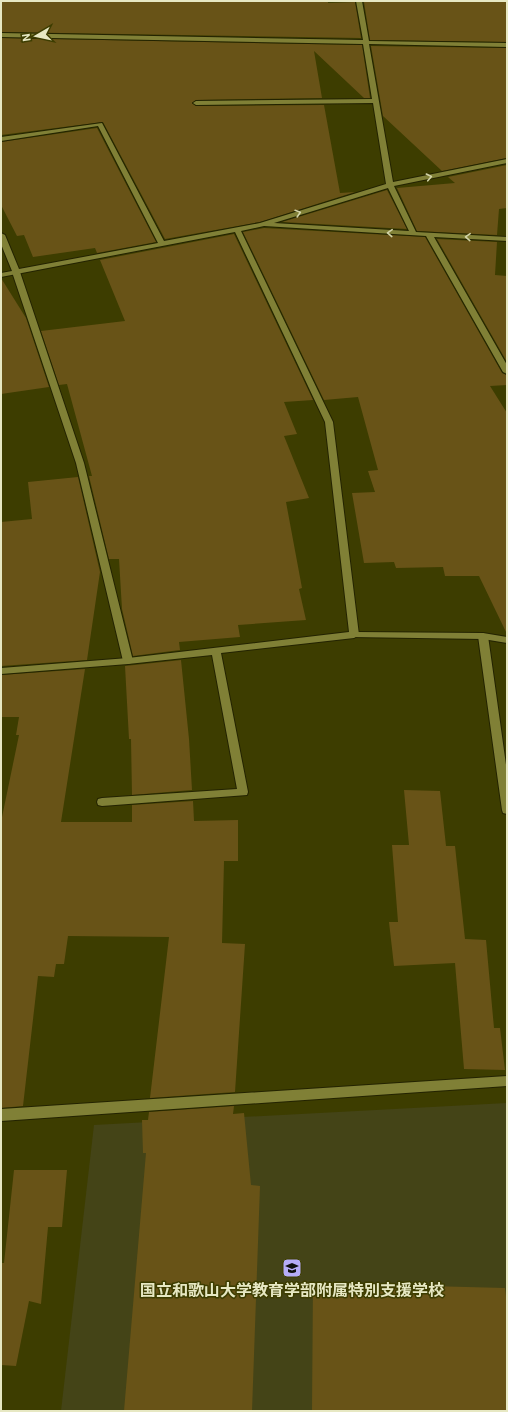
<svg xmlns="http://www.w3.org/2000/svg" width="508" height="1412" font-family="Roboto,'Noto Sans JP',sans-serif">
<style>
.built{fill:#444417}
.building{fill:#685317}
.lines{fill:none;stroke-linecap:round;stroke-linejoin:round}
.lane-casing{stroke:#232300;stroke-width:2}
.street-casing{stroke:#232300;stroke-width:2}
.lane{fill:#808036;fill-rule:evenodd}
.street{fill:#808036;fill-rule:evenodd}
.oneway{stroke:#d2d3a7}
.labels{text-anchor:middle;stroke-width:3;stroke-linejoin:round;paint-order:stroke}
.near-poi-label{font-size:16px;font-weight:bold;fill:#e7e8c3;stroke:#3d3d00}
</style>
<rect width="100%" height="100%" fill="#3d3d00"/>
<path class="built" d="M507,1103V1411H61L94,1125Z"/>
<path class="building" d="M1,1H328V3L355,2L361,38L1,32Z
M430,1H507V42L370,40L364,2Z
M1,38L362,45L370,98H364L314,51L322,98L196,100L192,103L196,106L324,105L340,193L355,192L260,222L165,239L103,122L1,135Z
M371,46L507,48V158L442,171L383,116Z
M97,128L156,242L97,253L95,248L33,257L24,235L17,236L1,205V142Z
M507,165V208L499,209L497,235L417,231L397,188L455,183L448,177Z
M387,190L407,229L282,222Z
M264,228L425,237L502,373L507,375V385L490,386L507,413V634L479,576H445L443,567L396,568L394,562L364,563L352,493L375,492L368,471L378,470L358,397L324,400L243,232Z
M234,234L313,400L284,402L297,434L284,436L309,498L286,502L302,588L299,589L306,620L238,625L240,637L179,642L180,650L133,656L122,609L119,559H109L89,476H92L67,384L59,385L41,331L125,321L100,260Z
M437,239L497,242L495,275L507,276V362Z
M1,278L26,318L49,387L1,394Z
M78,477L100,572L87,660L1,666V522L32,519L28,482Z
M181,660L189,739L192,790L132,795L131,739H129L125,666Z
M85,669L61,822H132V805L193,801L194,821L238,820V861H224L222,943L245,944L235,1092L150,1098L169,937L68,936L64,964H56L54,977L38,976L23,1106L1,1108V822L19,735H16L19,717H1V675Z
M404,790L440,791L446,846H455L465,939L486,940L494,1028H500L505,1070L464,1069L455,963L394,966L389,922H398L392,845H409Z
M234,1106L233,1114L244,1113L251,1185L260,1186L252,1411H124L146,1153H143L142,1120H148L149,1112Z
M14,1170H67L62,1227H48L41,1304L29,1301L16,1366L1,1365V1263H4Z
M313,1283L505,1288L507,1305V1411H312Z"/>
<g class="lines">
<defs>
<path id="lane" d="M13,270H19L20,272L84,463L133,661L131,663L128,664L123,661L76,463L12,272Z
M354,632L483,633L507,637V643L483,639L351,637L349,635Z"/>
<path id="street" d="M356,1H362L369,41L507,43V47L369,44L393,182L507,159V163L394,186L416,232L507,237V241L434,237L507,365V374L503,372L426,236L264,226L241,231L333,422L359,635L354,638L221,653L248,792L247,795L102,806L98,805L97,802L98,799L102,798L237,789L212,655L128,664L1,674V668L128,658L349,632L325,422L235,232L1,277V273L12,271L1,244V233L5,235L19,269L158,243L98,126L1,141V137L102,123L164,241L260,223L386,184L373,103L196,105L193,103L196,101L372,99L363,44L1,37V33L363,40ZM388,188L409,231L274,223Z
M483,633L488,636L507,772V814L503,813L502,810L478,636Z
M507,1076V1086L1,1121V1109Z"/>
</defs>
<use href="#lane" class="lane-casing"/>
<use href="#street" class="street-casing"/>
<use href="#lane" class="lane"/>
<use href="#street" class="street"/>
</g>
<defs><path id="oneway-chevron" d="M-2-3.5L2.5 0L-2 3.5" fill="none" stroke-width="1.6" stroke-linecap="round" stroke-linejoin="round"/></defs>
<g class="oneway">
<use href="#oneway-chevron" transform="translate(429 177) rotate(-12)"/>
<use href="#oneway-chevron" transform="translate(298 213) rotate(-17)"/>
<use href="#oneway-chevron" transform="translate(390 233) rotate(-177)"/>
<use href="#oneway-chevron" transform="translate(468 237) rotate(-177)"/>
</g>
<defs>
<symbol id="school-square" viewBox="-11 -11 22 22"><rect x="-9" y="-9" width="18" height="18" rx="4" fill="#b6acf8" stroke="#3d3d00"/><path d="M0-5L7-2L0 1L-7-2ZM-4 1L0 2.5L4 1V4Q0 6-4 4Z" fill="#111"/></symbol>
</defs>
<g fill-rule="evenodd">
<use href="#school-square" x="281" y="1257" width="22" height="22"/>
</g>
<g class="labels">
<g class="near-poi-label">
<text x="292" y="1296">国立和歌山大学教育学部附属特別支援学校</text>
</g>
</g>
<rect width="508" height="1412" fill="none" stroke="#e7e8c3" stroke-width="4"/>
<g transform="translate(36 36) rotate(261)" stroke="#3d3d00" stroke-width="3" paint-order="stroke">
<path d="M0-3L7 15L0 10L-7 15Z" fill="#e7e8c3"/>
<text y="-6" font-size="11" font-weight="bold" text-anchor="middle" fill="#e7e8c3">N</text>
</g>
</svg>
